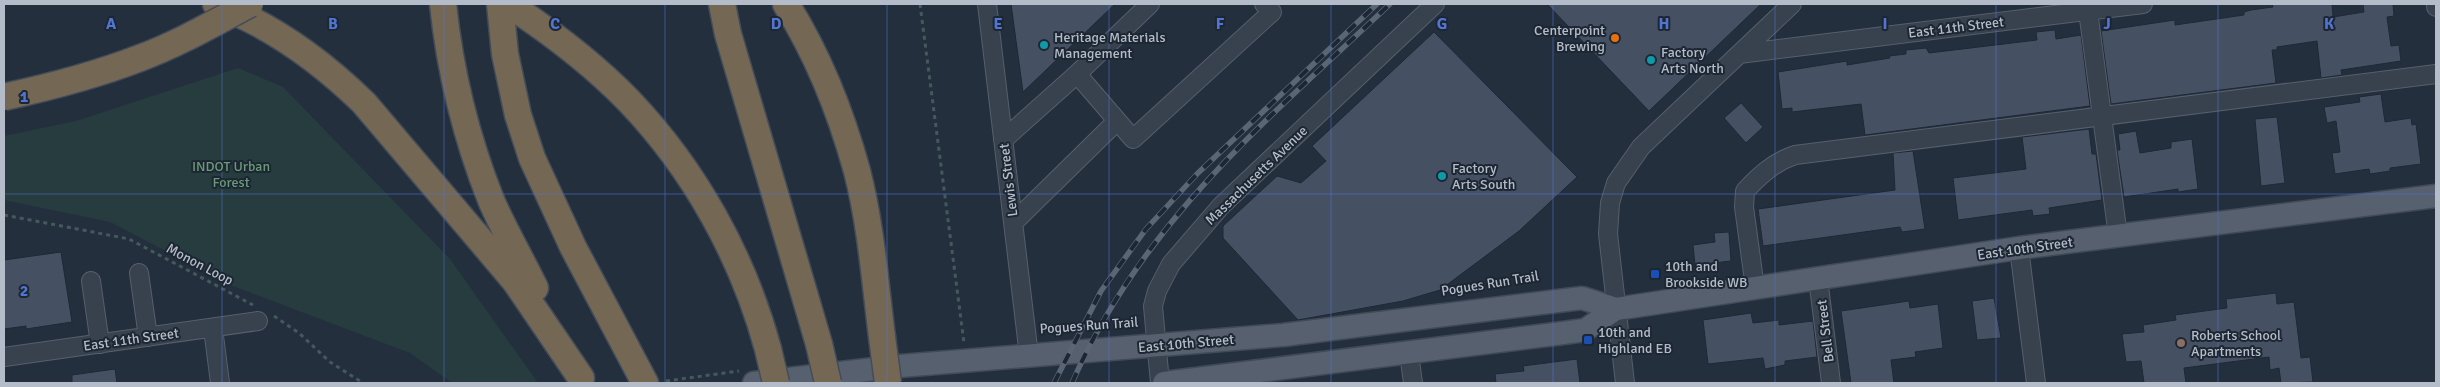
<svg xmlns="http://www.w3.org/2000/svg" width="2440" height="387" font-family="Signika,sans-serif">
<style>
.green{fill:#263c3f}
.building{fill:#455162;stroke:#1f2835}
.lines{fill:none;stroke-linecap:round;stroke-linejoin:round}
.minor-casing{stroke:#565f6c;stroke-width:20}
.major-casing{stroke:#414a57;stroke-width:25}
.highway-casing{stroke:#434c59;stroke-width:29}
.path{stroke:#44595c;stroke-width:3;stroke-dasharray:4 4;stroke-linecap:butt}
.minor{stroke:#38414e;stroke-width:18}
.major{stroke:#56606e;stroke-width:22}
.highway{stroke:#746855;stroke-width:26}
.rail-casing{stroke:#5a6575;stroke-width:5.5}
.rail{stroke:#1d2633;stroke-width:4;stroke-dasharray:11;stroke-linecap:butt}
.highway-bridge-casing{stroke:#434c59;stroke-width:29;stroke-linecap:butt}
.highway-bridge{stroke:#746855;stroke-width:26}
.grid{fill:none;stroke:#5274d3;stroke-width:1;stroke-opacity:0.55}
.food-dot{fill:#e8710a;stroke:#1d2633;stroke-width:2}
.culture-dot{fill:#0f9aa8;stroke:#1d2633;stroke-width:2}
.transit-dot{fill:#1a4fb4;stroke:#1d2633;stroke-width:2}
.education-dot{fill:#8d6e63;stroke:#1d2633;stroke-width:2}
.labels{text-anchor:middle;stroke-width:4;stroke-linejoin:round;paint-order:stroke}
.street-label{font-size:14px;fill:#b4bcc9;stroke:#1d2633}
.poi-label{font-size:14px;fill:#b4bcc9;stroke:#1d2633;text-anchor:start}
.park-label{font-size:14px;fill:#6b9a76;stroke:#1d2633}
.grid-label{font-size:16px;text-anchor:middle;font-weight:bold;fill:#5274d3;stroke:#1d2633;stroke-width:4;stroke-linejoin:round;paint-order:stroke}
</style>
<rect width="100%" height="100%" fill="#242f3e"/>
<path class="green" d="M238,68L283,87L450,259L538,383H452L410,353L233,286L110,222L4,200V136L76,121Z"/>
<path class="building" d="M1011,4H1115L1023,92Z
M1547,4H1761L1649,111Z
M2272,4H2332L2333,17L2364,12L2363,4H2393L2394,16L2387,17L2391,46L2399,45L2401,61L2341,70L2342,75L2321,78L2317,41L2277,47V50H2272L2276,83L2111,104L2101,31L2175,20V25L2244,15V12L2251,10L2273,7Z
M2055,30L2056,39L2081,35L2090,106L1865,135L1861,104L1792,112V108L1782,109L1778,72L1847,61V65L1890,58L1889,56L1906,54V50L1926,48L1929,53L2037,40L2036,32Z
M1434,32L1577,177L1519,231L1440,290L1403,301L1298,320L1223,238V226L1277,176L1301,183L1326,161L1312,146Z
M2381,94L2385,122L2411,118L2412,125L2416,124L2421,164L2390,168V171L2370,174L2369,169L2335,174L2332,153L2340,152L2336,121L2327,123L2324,107L2360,102L2359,97Z
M1741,103L1763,127L1746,143L1724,118Z
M2277,117L2285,183L2261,186L2255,119Z
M2089,129L2092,154H2096L2102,200L2049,208L2050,214L2033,216L2032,210L1958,220L1953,178L2026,169L2022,137Z
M2136,131L2140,153L2171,148V142L2192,139L2198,189L2178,192V189L2124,197L2117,150H2120L2118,134Z
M1913,151L1925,229L1902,232L1900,227L1763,246L1758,209L1895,190L1893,153Z
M1729,232L1731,261L1695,265L1693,245L1715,242L1714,233Z
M61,252L72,322L26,329V326L4,329V260Z
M2276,293L2277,304L2294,302L2301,358L2310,357L2313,382L2281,383L2279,368L2270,370L2269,357L2184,368L2186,383H2144L2141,361L2126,362L2122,334L2144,332L2143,325L2176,320L2175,315L2227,308L2226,299Z
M1994,298L2001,338L1977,340L1972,301Z
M1909,301L1910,308L1938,304L1943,348L1915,352L1916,357L1891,360L1894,383H1851L1841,311Z
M1751,313L1753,323L1779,320V325L1813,321L1817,357L1785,361V365L1765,369L1763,358L1708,364L1703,320Z
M1577,359L1580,383H1496L1495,374L1524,371L1523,366Z
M115,369L117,383H72V375Z"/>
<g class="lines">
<defs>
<path id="minor" d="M987,4L1029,356
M2436,4V7
M2088,11L2118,236
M1739,54L2143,4
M1077,74L1133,139L1272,12L1264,4
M1003,140L1077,74L1150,4
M1013,223L1117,121
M2019,248L2036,383
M139,273L148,337
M1818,278L1831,383
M91,281L100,344
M1755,288L1744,207L1745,191C1759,176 1774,162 1795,155L2436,74
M213,328L220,383
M1409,354L1413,383
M4,357L258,321
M1160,383L1153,306L1157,291L1171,264L1221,206L1435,4
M1625,383L1608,234L1610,203L1616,183L1641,147L1792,4"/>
<path id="major" d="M754,383L900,366L1283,335L1582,298L1616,309
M1164,383L1563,333L1585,330L1616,309L2019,248L2436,196"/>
<path id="highway" d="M216,4C273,26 320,60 364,103L515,281L581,378
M443,4C450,71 466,137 491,200C504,230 521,259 535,288
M500,4L505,54L518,115L532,158L573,247L645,383
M508,4C551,32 593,64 629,101C695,170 743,257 768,349
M722,4L728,34L819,344
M786,4C818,55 841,113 857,171C871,225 875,282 882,337"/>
</defs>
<use href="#minor" class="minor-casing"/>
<use href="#major" class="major-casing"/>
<use href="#highway" class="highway-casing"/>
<path class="path" d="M920,4L964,343
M4,215L129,239L253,305
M274,316L299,333L330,362L363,383
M666,381L739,371"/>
<use href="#minor" class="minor"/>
<use href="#major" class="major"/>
<use href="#highway" class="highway"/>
<defs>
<path id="rail" d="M1054,383L1101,291L1146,229L1198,173L1377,4
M1072,383C1142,222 1266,121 1390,4"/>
</defs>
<use href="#rail" class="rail-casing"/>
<use href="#rail" class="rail"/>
<defs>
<path id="highway-bridge" d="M4,97C50,87 96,75 140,58C178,44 214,23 250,4
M882,337L888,383
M819,344L828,383
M768,349L776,383"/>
</defs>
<use href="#highway-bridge" class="highway-bridge-casing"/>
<use href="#highway-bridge" class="highway-bridge"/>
</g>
<path class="grid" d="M222,4V383M444,4V383M665,4V383M887,4V383M1109,4V383M1331,4V383M1553,4V383M1775,4V383M1996,4V383M2218,4V383M4,194H2436"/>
<circle class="food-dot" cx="1615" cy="38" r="5"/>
<g class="culture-dot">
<circle cx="1044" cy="45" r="5"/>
<circle cx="1651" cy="60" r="5"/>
<circle cx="1442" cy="176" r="5"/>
</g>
<g class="transit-dot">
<rect x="1650" y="269" width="10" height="10" rx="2.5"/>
<rect x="1583" y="335" width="10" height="10" rx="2.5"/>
</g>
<circle class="education-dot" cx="2181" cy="343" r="5"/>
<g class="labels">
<g class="street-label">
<text transform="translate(1956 27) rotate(-7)" y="5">East 11th Street</text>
<text transform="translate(1256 175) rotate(-44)" y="5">Massachusetts Avenue</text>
<text transform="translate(1008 180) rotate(-97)" y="5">Lewis Street</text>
<text transform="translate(2025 248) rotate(-8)" y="5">East 10th Street</text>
<text transform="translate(200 264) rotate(28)" y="5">Monon Loop</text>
<text transform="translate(1490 283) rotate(-9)" y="5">Pogues Run Trail</text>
<text transform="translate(1089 325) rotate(-4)" y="5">Pogues Run Trail</text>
<text transform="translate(1825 331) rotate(-97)" y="5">Bell Street</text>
<text transform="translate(131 339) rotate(-8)" y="5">East 11th Street</text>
<text transform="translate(1186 343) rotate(-5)" y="5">East 10th Street</text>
</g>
<g class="poi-label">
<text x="1605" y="35" text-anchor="end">Centerpoint<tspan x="1605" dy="16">Brewing</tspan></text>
<text x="1054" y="42">Heritage Materials<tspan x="1054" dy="16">Management</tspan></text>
<text x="1661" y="57">Factory<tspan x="1661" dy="16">Arts North</tspan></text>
<text x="1452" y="173">Factory<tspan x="1452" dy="16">Arts South</tspan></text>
<text x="1665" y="271">10th and<tspan x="1665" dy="16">Brookside WB</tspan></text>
<text x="1598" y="337">10th and<tspan x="1598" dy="16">Highland EB</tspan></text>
<text x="2191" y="340">Roberts School<tspan x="2191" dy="16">Apartments</tspan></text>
</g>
<g class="park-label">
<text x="231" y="171">INDOT Urban<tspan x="231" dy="16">Forest</tspan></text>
</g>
</g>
<g class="grid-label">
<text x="111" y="29">A</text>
<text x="333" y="29">B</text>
<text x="555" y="29">C</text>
<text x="776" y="29">D</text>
<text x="998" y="29">E</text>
<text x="1220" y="29">F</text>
<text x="1442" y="29">G</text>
<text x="1664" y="29">H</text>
<text x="1885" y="29">I</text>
<text x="2107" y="29">J</text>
<text x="2329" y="29">K</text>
<text x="24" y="102">1</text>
<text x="24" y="296">2</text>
</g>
<rect width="2440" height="387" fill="none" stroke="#b4bcc9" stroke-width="10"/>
</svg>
